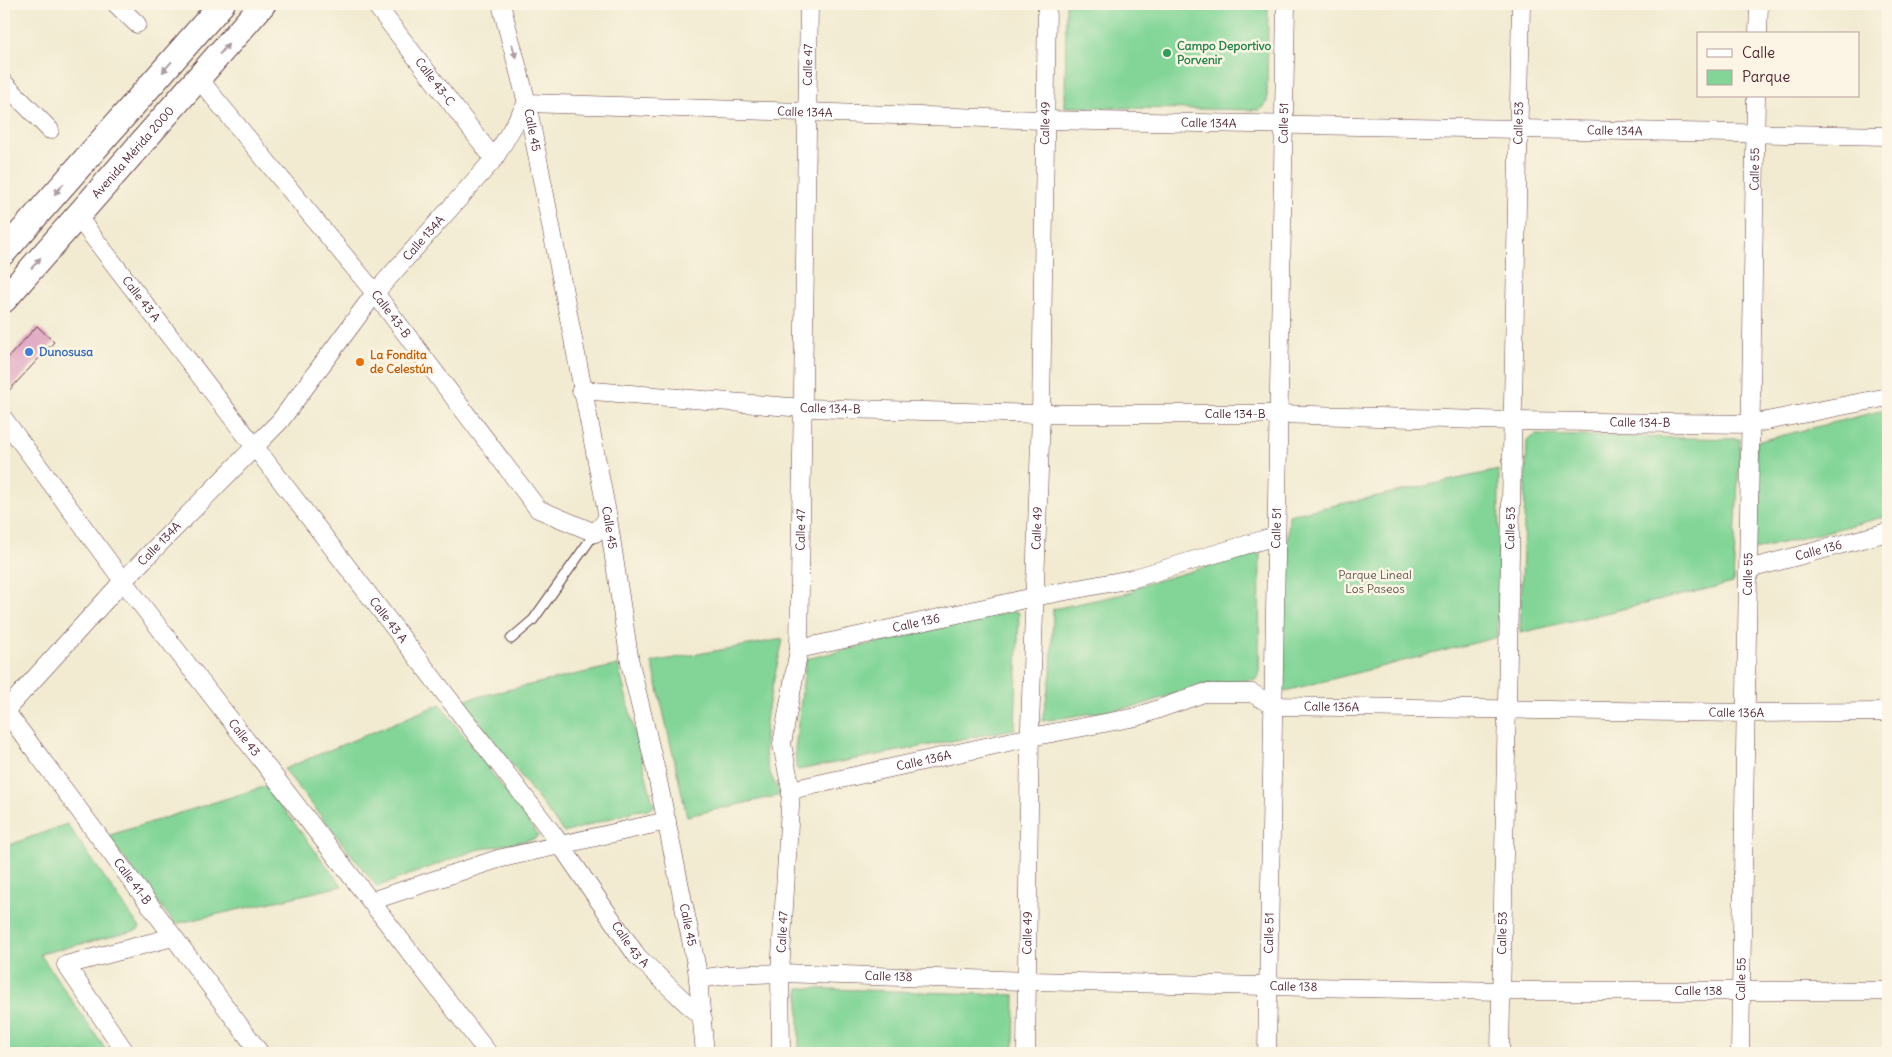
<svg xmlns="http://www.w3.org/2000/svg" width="1892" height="1057" font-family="Delius,sans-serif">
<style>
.green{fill:#82d597;stroke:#667a61}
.building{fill:#da96ba}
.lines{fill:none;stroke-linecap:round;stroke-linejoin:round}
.lane-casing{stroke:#633e44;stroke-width:11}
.street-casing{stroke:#633e44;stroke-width:19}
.secondary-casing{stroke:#633e44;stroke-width:27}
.lane{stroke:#fff;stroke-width:9}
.street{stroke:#fff;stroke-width:18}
.secondary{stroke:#fff;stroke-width:25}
.oneway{fill:#ae9aa0}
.leisure-dot{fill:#2e9e5b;stroke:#fcf5e5;stroke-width:2}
.shop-dot{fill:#3f7fe0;stroke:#fcf5e5;stroke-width:2}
.food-dot{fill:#e8710a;stroke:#fcf5e5;stroke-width:2}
.labels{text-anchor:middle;stroke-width:5;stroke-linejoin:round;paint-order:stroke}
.leisure-label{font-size:12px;font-weight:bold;fill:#27864d;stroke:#fcf5e5;text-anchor:start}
.street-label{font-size:12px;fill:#4a1f2b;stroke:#fcf5e5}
.shop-label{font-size:12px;font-weight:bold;fill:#366cbe;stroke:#fcf5e5;text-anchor:start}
.food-label{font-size:12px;font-weight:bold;fill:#c56008;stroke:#fcf5e5;text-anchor:start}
.park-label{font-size:12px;fill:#5b564b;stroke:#fcf5e5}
</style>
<rect width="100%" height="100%" fill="#fcf5e5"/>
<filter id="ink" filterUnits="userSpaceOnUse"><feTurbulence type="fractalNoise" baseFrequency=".02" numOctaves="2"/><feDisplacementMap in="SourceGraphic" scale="10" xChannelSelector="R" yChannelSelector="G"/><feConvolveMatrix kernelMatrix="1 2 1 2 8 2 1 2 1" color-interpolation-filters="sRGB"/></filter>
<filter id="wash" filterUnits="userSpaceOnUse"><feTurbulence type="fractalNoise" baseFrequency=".0096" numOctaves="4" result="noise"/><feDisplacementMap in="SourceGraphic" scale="20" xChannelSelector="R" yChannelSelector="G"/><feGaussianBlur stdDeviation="1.12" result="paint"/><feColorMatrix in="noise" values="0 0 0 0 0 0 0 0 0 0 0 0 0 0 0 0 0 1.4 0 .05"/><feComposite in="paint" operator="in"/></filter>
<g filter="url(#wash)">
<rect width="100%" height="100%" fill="#f2ebd2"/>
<path class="green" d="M1066,4H1268L1267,102L1260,110L1065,107Z
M1888,409V516L1754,550L1756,442Z
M1536,435L1740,439L1733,583L1520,633L1527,440Z
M1499,470L1498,637L1281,692L1279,689L1289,515Z
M1258,552L1260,553L1259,675L1257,679L1200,685L1138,706L1042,721L1051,674L1053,609L1133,592L1132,588Z
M1014,611L1019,613L1015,729L798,770L796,768L795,749L806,659Z
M783,639C776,674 763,714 765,751C766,767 773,781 781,795L687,816L652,662Z
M618,665L652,799L656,805L650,809L634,811L564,833L463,700Z
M440,704L539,836L533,839L476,850L377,887L284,769Z
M266,786L342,886L175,924L107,836Z
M67,824L140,928L138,930L40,954L108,1053H4V847Z
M799,988L1015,995L1014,1053H799Z"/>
<g id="blocks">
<path class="building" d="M37,326L54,342L4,396V362Z"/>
</g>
</g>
<g filter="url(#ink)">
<use href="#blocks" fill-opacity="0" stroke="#633e44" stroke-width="1"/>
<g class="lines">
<defs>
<path id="lane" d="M511,639L533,620L595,533"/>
<g id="street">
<path d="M116,4L137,24"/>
<path id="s1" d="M375,4L494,159"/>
<path id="s2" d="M501,4L527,103L608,518L630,663L656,771L697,969L705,1053"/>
<path d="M1758,34L1759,4"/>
<path id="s3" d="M198,78L375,293L538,509L595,533L608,518"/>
<path d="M4,83L50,130"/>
<path id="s4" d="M527,103L1044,120L1888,136"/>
<path id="s5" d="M77,216L553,834L637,956L703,1019"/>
<path id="s6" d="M581,390L803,408L1041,414H1278L1514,421L1751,424L1888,397"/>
<path id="s7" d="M4,419L123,581L488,1053"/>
<path id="s8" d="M1749,569L1888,532"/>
<path id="s9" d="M799,649L1034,597L1131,579L1276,536"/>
<path id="s10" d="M4,709L260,1053"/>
<path id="s11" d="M4,712L123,581L280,421L375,293L494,159L527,103"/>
<path id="s12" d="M791,790L1031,737L1136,717L1204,693H1252L1273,706L1746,713L1888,712"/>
<path d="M371,901L498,859L667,821"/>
<path id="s13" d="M699,979L727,975L780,973L1028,981L1501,991H1888"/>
<path d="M126,1053L66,965L173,937"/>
<path id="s14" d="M781,1053L780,973L791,790L782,744L799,649L809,4"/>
<path id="s15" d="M1026,1053L1030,727L1041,414L1047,4"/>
<path id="s16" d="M1267,1053L1286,4"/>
<path id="s17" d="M1500,1053L1521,4"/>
<path id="s18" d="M1740,1053L1756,96"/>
</g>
<g id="secondary">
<path d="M4,252L222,4"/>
<path id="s19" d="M4,300L263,4"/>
</g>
</defs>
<use href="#lane" class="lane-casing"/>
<use href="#street" class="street-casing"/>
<use href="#secondary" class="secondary-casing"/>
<use href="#lane" class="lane"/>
<use href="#street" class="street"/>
<use href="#secondary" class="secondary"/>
</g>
<defs><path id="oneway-solid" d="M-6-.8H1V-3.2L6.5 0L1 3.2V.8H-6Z" transform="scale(1.25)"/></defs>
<g class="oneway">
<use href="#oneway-solid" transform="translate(224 49) rotate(-49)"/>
<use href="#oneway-solid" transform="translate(514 51) rotate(75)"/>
<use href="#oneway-solid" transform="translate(167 67) rotate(131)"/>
<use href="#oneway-solid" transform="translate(59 189) rotate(131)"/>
<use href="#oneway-solid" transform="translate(36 263) rotate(-49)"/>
</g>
</g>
<circle class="leisure-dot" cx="1167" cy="53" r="5"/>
<circle class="shop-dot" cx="29" cy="352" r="5"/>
<circle class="food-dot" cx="360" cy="362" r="5"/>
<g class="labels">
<g class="leisure-label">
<text x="1177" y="50">Campo Deportivo<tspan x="1177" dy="14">Porvenir</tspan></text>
</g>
<g class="street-label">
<text dy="4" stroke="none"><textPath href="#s14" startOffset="991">Calle 47</textPath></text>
<text dy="4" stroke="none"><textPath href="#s1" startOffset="98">Calle 43-C</textPath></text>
<text dy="4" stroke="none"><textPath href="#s4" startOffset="278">Calle 134A</textPath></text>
<text dy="4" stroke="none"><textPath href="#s15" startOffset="930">Calle 49</textPath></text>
<text dy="4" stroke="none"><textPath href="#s4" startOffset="682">Calle 134A</textPath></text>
<text dy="4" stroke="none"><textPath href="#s16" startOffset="930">Calle 51</textPath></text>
<text dy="4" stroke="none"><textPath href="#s17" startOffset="930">Calle 53</textPath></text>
<text dy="4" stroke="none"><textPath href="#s2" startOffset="130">Calle 45</textPath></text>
<text dy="4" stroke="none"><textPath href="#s4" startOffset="1088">Calle 134A</textPath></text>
<text dy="4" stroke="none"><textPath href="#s19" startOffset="196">Avenida Mérida 2000</textPath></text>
<text dy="4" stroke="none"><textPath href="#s18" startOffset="884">Calle 55</textPath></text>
<text dy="4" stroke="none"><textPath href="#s11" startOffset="634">Calle 134A</textPath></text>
<text dy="4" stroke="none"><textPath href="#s5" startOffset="105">Calle 43 A</textPath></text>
<text dy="4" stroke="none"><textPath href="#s3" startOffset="305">Calle 43-B</textPath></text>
<text dy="4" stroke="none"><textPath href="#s6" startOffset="250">Calle 134-B</textPath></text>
<text dy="4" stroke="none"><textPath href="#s6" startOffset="655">Calle 134-B</textPath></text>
<text dy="4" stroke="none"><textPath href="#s6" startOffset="1060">Calle 134-B</textPath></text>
<text dy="4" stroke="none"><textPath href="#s2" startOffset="535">Calle 45</textPath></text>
<text dy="4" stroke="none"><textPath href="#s15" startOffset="525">Calle 49</textPath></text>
<text dy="4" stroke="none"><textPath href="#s16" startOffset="525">Calle 51</textPath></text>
<text dy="4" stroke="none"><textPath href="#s17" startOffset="525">Calle 53</textPath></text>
<text dy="4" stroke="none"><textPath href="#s14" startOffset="526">Calle 47</textPath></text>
<text dy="4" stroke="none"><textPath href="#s11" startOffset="229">Calle 134A</textPath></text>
<text dy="4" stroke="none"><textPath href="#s8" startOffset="72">Calle 136</textPath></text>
<text dy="4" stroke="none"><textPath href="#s18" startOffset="479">Calle 55</textPath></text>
<text dy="4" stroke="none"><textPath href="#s5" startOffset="510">Calle 43 A</textPath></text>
<text dy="4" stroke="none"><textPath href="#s9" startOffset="120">Calle 136</textPath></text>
<text dy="4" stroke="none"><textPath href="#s12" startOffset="556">Calle 136A</textPath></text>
<text dy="4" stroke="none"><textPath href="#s12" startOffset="961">Calle 136A</textPath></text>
<text dy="4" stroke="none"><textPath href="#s7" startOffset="399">Calle 43</textPath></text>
<text dy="4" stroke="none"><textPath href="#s12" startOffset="136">Calle 136A</textPath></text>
<text dy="4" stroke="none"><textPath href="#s10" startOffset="215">Calle 41-B</textPath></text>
<text dy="4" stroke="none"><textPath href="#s2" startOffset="940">Calle 45</textPath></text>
<text dy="4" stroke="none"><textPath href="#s14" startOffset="121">Calle 47</textPath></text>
<text dy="4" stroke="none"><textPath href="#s15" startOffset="120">Calle 49</textPath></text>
<text dy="4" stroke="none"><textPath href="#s16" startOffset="120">Calle 51</textPath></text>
<text dy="4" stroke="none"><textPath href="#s17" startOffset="120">Calle 53</textPath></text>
<text dy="4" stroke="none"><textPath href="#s5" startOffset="915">Calle 43 A</textPath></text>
<text dy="4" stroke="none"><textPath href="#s13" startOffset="190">Calle 138</textPath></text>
<text dy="4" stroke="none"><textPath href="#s18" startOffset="74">Calle 55</textPath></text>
<text dy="4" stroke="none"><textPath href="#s13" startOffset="595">Calle 138</textPath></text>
<text dy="4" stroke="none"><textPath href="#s13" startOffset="1000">Calle 138</textPath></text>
</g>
<g class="shop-label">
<text x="39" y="356">Dunosusa</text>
</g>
<g class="food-label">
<text x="370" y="359">La Fondita<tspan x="370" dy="14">de Celestún</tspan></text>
</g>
<g class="park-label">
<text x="1375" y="579">Parque Lineal<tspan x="1375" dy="14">Los Paseos</tspan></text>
</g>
</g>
<rect width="1892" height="1057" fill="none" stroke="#fcf5e5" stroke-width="20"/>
<rect x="1697" y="32" width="162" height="65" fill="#fcf5e5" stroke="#b59f9b"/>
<rect x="1707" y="49" width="25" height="8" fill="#ffffff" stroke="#b59f9b"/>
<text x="1742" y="58" font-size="15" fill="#4a1f2b">Calle</text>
<rect x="1707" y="70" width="25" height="15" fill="#82d597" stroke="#b59f9b"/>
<text x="1742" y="82" font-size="15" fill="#4a1f2b">Parque</text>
</svg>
